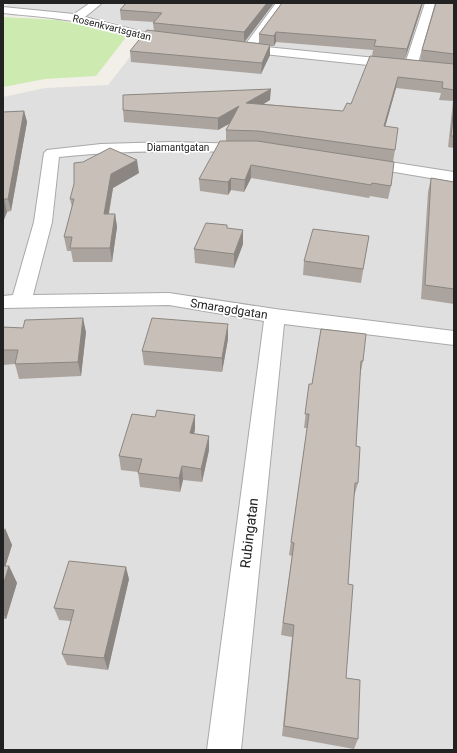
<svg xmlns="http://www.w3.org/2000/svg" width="457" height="753" font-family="Roboto,sans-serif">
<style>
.residential{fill:#e0dfdf}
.grass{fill:#cdebb0}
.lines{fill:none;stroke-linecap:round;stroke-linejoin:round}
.minor-casing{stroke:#a9a9a9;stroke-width:2}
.minor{fill:#fff;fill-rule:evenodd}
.wall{fill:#aba49e}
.shaded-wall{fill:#8b8681}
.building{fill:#c7bfb8;stroke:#8b8681}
.labels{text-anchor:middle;stroke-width:3.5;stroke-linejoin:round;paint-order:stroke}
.far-street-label{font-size:10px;fill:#222;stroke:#fff}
.street-label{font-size:12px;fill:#222;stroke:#fff}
.near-street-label{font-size:14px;fill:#222;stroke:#fff}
</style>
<rect width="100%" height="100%" fill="#f2efe9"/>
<path class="residential" d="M10,3H454V750H3V97L45,88L108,85L149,33L105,20L76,15L3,8Z"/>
<path class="grass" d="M3,17L59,20L127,36L96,76L45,79L3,87Z"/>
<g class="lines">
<defs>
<path id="minor" d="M90,3H102L85,17L155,35L176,38L178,40L176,42C157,47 99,26 77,22C53,17 27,16 3,13V7L74,14Z
M276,3H286L256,46L406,61L425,3H435L418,63L454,66V74L236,51L234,48L236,45H245Z
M170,142L247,144L252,145L254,148L252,151L247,152C184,151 122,150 59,157L52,222L33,295L169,293L275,309L454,331V345L284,324L241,750H207L264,321L169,305L3,308V296L13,295L34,222L44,153L47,150L101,144Z
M364,158L454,172V182L359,166L356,163L359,160Z"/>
</defs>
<use href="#minor" class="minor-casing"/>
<use href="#minor" class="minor"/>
</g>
<path class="wall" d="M126,3H274L245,42L259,43V34L282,3H423L405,59L420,61L422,50L454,3V148L448,147L453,101L439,100L441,93L396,88L385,127L395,150L393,162L391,186L388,199L370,196L369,198L251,178L244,192L231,190L228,195L200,191L199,179L226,141V130L231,123L218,130L124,122L123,110L270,100L264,104L343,111L351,104L372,56L373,50L276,42L274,46H270V55L261,74L131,62L130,51L154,31L153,23L154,22L121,20L120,10Z
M24,111L27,122L11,211L7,212L3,222V112Z
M139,173L113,188L109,214H115L117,227L112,262H73L71,251H67L64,237L72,207L70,199Z
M431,178L454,182V304L421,299L428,192Z
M227,228L243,244L234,268L195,263L194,249Z
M369,236L361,283L303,275L304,261Z
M3,327L86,332L81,376L19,379L15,364L3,365Z
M321,329L363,361L360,376L356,446L358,483L354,497L348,584L346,678L358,739L354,749L282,736L292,637L281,635L292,556L289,555L307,428H304L309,384H312Z
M228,339L222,372L144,365L142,351Z
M195,429L194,434L209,436V450L202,482L183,480L180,492L140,487L138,472L121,470L119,456Z
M3,527L12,545L5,566H9L17,583L6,619H3Z
M129,579L108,670L67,665L62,654L71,621L59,620L54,608Z"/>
<path class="shaded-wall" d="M267,3H274L244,42V32Z
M422,3H423L405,59L407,49Z
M276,32V42L274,46V36Z
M270,45V55L261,74L262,63Z
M398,77L396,88L382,138L384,126Z
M271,89L270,100L246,114V103Z
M239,106V118L218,130V118Z
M24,111L27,122L11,211L8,199Z
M137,160L139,173L113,188L106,228L104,214L111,174Z
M251,165V178L244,192L245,180Z
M231,178V190L228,195V182Z
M4,199L7,212L3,222V201Z
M115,214L117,227L112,262L110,248Z
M243,230V244L234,268V254Z
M83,318L86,332L81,376L78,362Z
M228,324V339L222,372V358Z
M195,415V429L191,447L190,433Z
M209,436V450L202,482L201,469Z
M182,466L183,480L180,492L179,478Z
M5,528L12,545L3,574V533Z
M9,566L17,583L6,619L3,613V585Z
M126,567L129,579L108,670L104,658Z"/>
<path class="building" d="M126,3H267L244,32L155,23H153L162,13L120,10Z
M282,3H422L407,49L374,46L376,40L276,32L274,36L259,34Z
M436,3H454V54L422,50Z
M147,30L270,45L262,63L130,51Z
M370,56L454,64V90L442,88L443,82L398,77L384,126L398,128L395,150L258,131L226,130L239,106L218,118L123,110V95L271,89L246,103L343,111L347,103L351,104Z
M454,107V136H451Z
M24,111L8,199H4L3,201V112Z
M220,141H257L394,162L391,186L372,183L371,185L251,165L245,180L231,178L228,182L199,179Z
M110,148L137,160L111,174L104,214H115L110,248H70L72,237H64L74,199H70L74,184V163L83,162Z
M431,178L454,182V289L425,285Z
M206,223L227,225V228L243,230L234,254L194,249Z
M313,229L369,236L363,269L304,261Z
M83,318L78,362L15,364L18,350H3V327L23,328L25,320Z
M152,318L228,324L222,358L142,351Z
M321,329L366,334L363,361H361L356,446L360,447L358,483H355L348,584L353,585L346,678L360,680L358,739L284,726L294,625L283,623L294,543L291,542L309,414H305L309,384H312Z
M157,410L195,415L190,433L209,436L201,469L182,466L179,478L138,473L142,459L119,456L132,414L155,417Z
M69,561L126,567L104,658L62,654L74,610L54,608Z
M3,566H9L3,585Z"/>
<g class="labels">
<g class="far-street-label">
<text transform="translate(112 27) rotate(14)" y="4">Rosenkvartsgatan</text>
<text x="178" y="151">Diamantgatan</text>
</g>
<g class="street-label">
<text transform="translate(229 309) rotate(9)" y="4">Smaragdgatan</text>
</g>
<g class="near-street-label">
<text transform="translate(249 533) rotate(-83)" y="5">Rubingatan</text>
</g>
</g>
<rect width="457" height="753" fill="none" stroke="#222222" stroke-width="8"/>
</svg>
